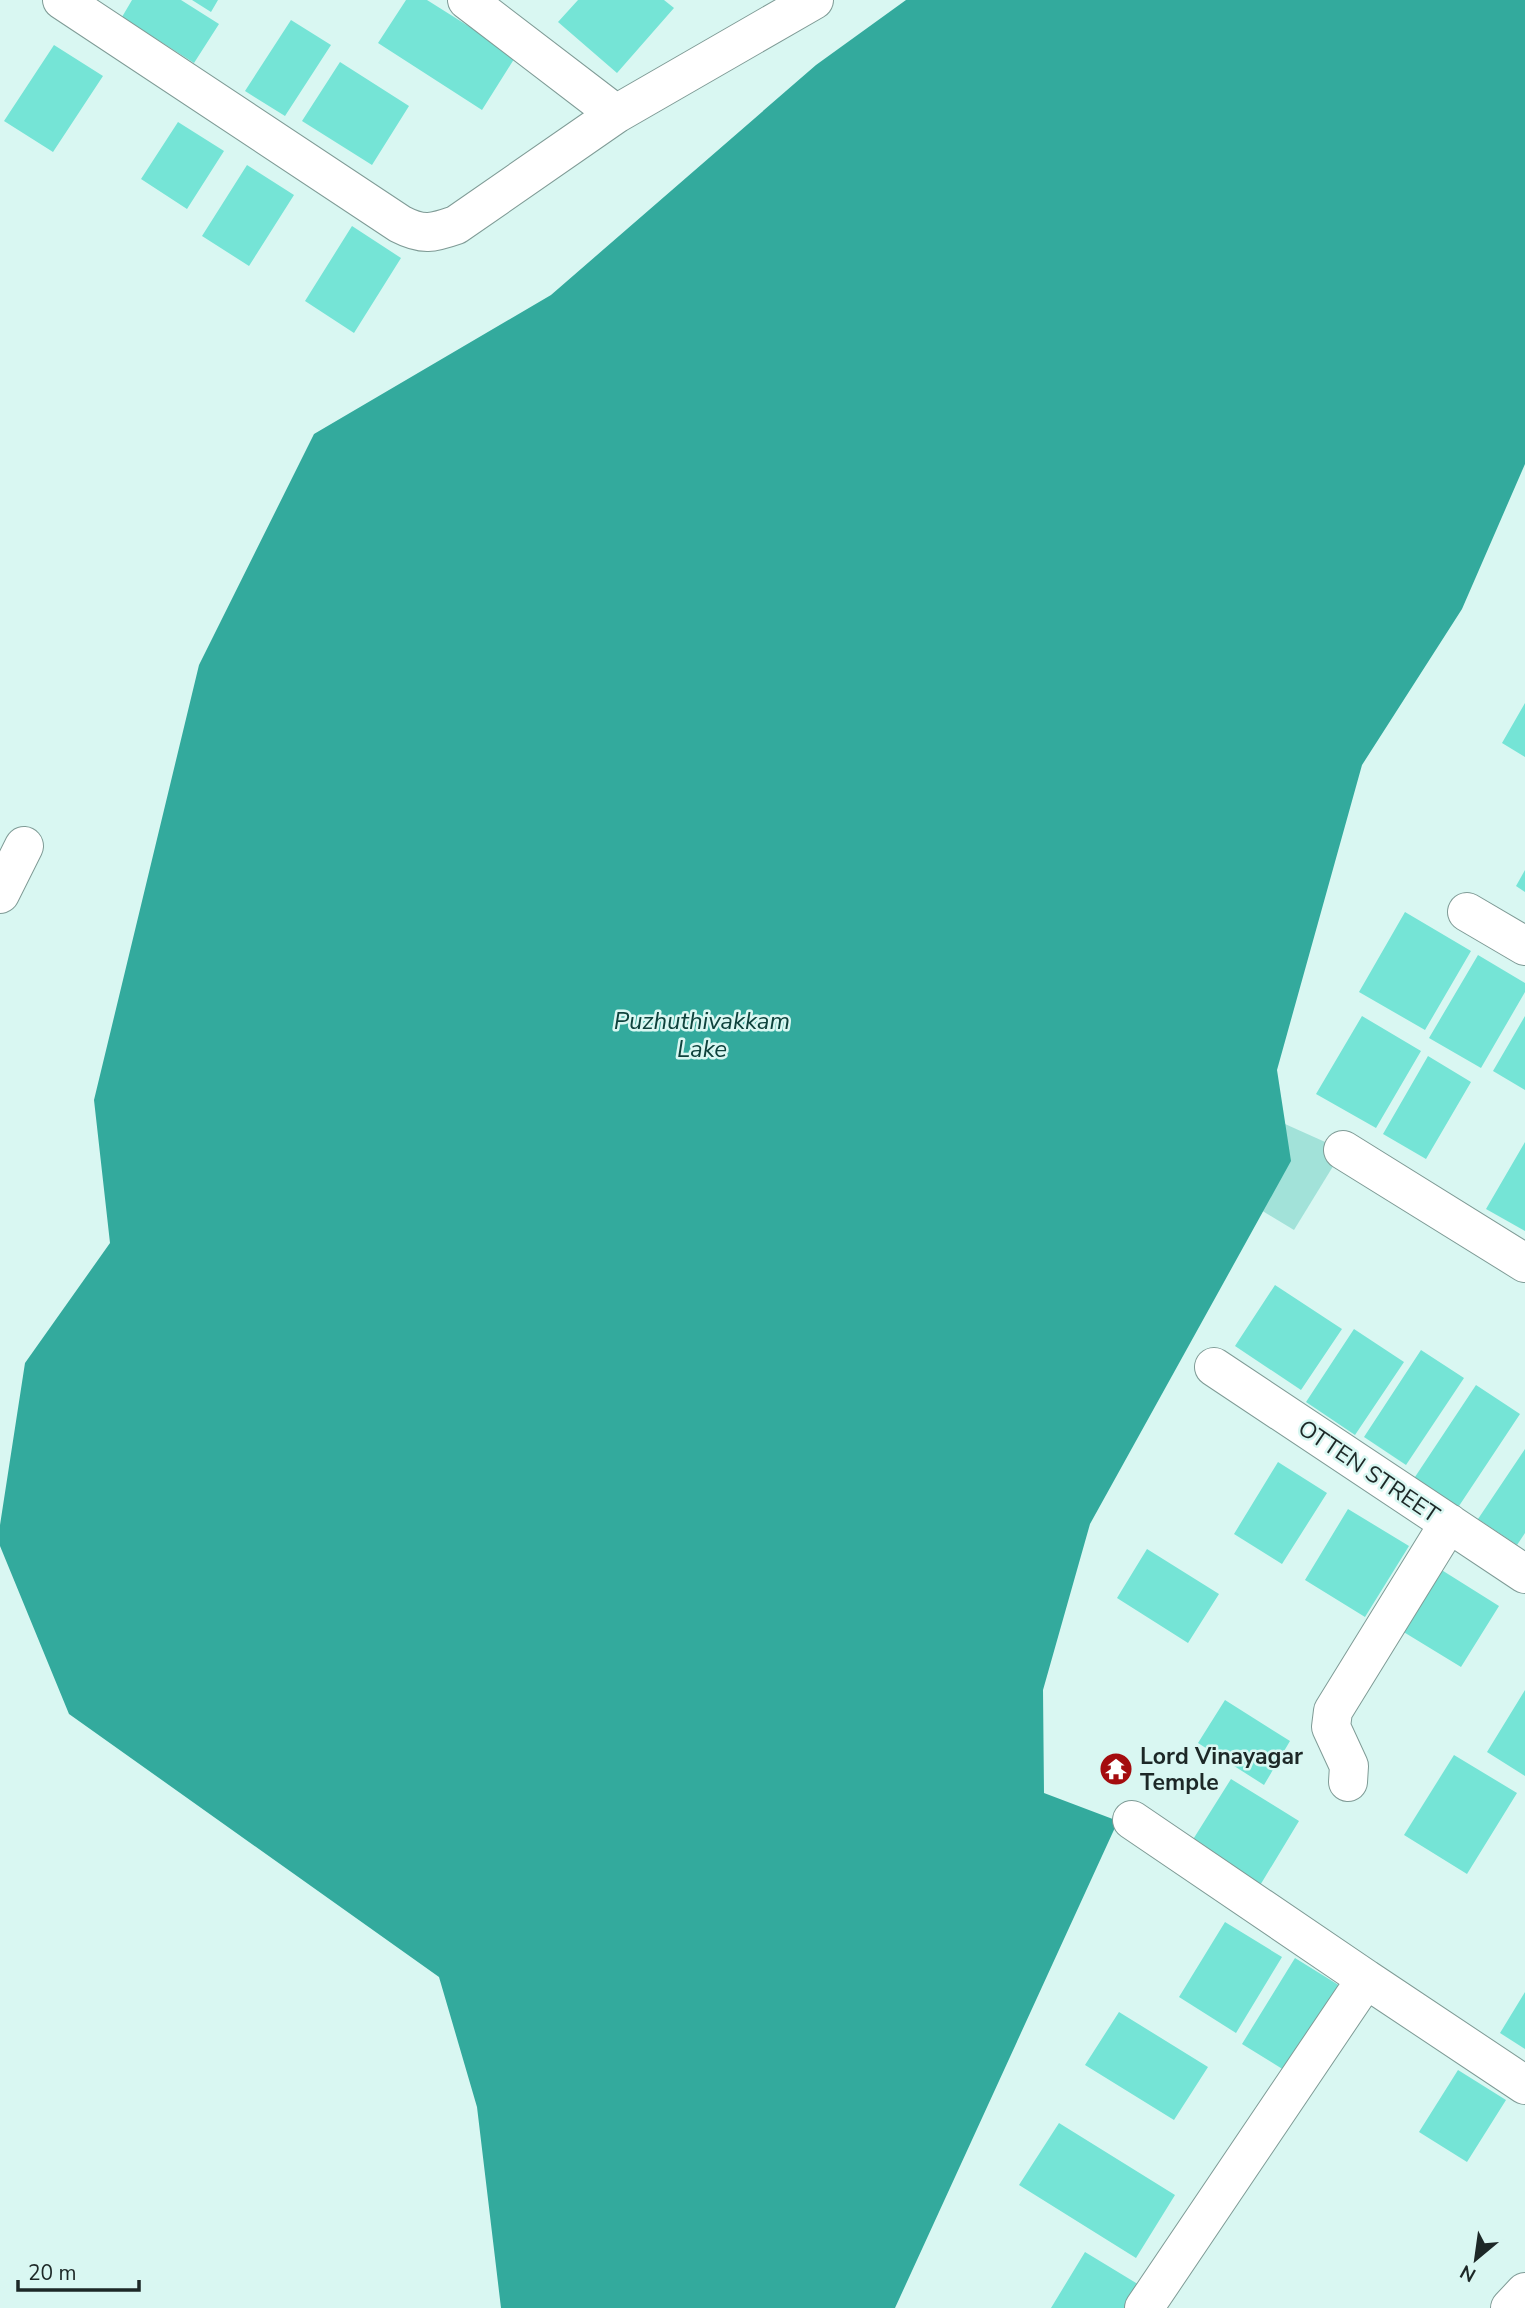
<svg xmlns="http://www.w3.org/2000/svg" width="1525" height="2308" font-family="'Nunito Sans',sans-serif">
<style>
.green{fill:#a2e2d9}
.water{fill:#33aa9d}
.building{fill:#75e4d6}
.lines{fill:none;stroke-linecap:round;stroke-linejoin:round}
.minor-casing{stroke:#7f9b96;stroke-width:40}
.minor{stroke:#fff;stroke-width:38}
.labels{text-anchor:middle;stroke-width:5;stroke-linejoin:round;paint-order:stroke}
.street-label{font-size:23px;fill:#1d2827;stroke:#d9f7f2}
.poi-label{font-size:23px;font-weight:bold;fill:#1d2827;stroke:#d9f7f2;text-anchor:start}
.water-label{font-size:24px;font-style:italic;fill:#0e423c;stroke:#d9f7f2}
</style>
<rect width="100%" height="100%" fill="#d9f7f2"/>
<path class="green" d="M1285,1124L1343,1150L1294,1230L1246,1201Z"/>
<path class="water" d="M906,0H1525V464L1462,609L1362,765L1277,1070L1291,1161L1090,1524L1043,1690L1044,1793L1118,1821L895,2308H501L477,2107L439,1977L69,1714L0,1546V1525L25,1363L110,1243L94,1100L199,665L314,434L551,295L816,65Z"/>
<path class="building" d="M132,0H181L219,24L194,63L122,17Z
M192,0H218L211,12Z
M406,0H427L516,56L482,110L378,43Z
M578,0H664L674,8L617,73L558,22Z
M291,20L331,45L285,116L245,91Z
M54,45L103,76L53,152L4,121Z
M340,62L409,106L372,165L302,121Z
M178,122L224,151L187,209L141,179Z
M247,165L294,195L249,266L202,236Z
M352,226L401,258L354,333L305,301Z
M1525,703V757L1502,743Z
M1525,870V892L1516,886Z
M1405,912L1471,951L1425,1030L1359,992Z
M1478,955L1525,983V992L1481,1068L1429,1038Z
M1362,1016L1421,1051L1376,1128L1316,1094Z
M1525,1016V1090L1493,1071Z
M1428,1056L1471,1082L1426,1159L1383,1134Z
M1525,1142V1231L1486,1209Z
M1275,1285L1342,1329L1301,1390L1235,1346Z
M1354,1329L1404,1362L1355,1435L1306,1402Z
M1421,1350L1464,1378L1406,1465L1364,1437Z
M1476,1385L1520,1414L1457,1509L1413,1480Z
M1525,1449V1533L1517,1545L1478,1519Z
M1278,1462L1327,1493L1282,1564L1234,1534Z
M1348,1509L1409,1546L1365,1617L1305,1580Z
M1147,1549L1219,1594L1188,1643L1117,1598Z
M1440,1569L1499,1606L1461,1667L1402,1631Z
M1525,1690V1776L1487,1752Z
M1225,1700L1290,1741L1264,1785L1198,1743Z
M1454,1755L1517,1793L1467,1874L1404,1835Z
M1231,1779L1299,1821L1256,1892L1187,1849Z
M1225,1922L1282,1957L1236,2033L1179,1997Z
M1295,1958L1345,1989L1292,2075L1242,2044Z
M1525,1992V2049L1500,2033Z
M1119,2012L1208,2067L1174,2120L1085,2065Z
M1458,2070L1506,2100L1467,2162L1419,2132Z
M1059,2123L1175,2195L1136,2258L1019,2185Z
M1085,2252L1141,2286L1127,2308H1051Z"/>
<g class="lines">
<defs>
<path id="minor" d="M62,0L400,224C423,236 433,233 456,225L616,114L814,0
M467,0L616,114
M0,894L24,846
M1467,912L1525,946
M1343,1150L1525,1263
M1214,1367L1525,1574
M1348,1782L1349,1766L1331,1727L1333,1711L1449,1523
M1132,1820L1366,1979
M1144,2308L1366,1979L1525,2085
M1510,2308L1525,2292"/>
</defs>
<use href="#minor" class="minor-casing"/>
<use href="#minor" class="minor"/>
</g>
<defs>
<symbol id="temple-disc" viewBox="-11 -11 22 22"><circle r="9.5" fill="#a40c0f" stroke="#d9f7f2"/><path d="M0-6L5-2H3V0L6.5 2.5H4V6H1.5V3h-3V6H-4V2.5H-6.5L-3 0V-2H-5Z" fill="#fff"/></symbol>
</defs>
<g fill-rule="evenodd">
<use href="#temple-disc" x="1097" y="1750" width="38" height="38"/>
</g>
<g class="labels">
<g class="street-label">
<text transform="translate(1369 1471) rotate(34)" y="8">OTTEN STREET</text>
</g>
<g class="poi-label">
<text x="1140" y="1764">Lord Vinayagar<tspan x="1140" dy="26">Temple</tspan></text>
</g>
<g class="water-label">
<text x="702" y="1029">Puzhuthivakkam<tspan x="702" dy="28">Lake</tspan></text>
</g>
</g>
<g transform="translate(1476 2259) rotate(209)" stroke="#d9f7f2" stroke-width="5" paint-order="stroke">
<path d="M0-5L12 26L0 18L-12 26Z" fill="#1d2827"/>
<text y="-10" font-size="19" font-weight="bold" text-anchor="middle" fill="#1d2827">N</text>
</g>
<path d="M18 2280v10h121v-10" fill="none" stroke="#1d2827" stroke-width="3.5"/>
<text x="28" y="2280" font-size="21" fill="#1d2827" stroke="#d9f7f2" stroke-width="5" paint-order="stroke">20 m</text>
</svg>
